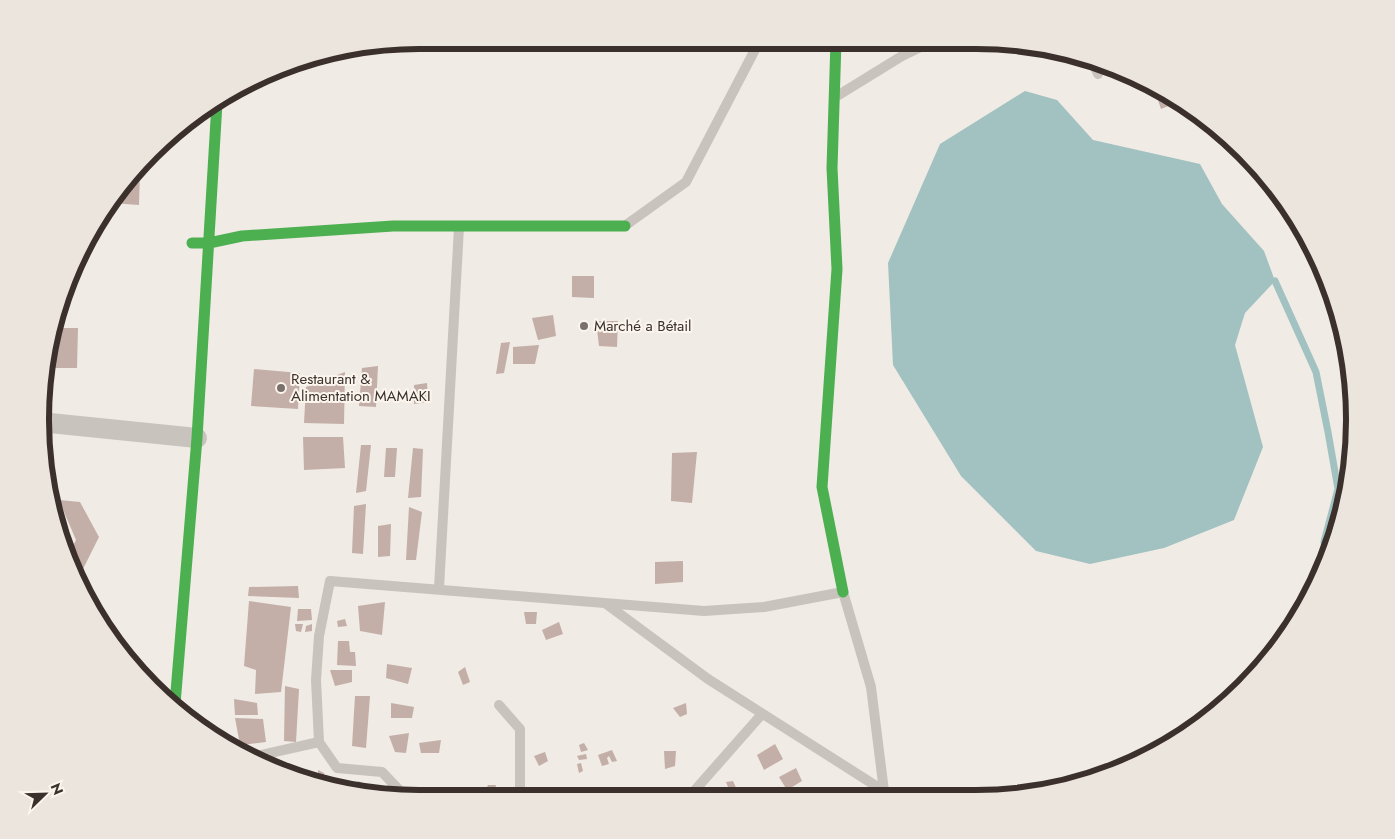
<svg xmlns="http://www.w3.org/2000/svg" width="1395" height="839" font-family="Jost,sans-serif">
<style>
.water{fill:#a1c2c1}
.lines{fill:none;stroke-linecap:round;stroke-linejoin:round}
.stream{stroke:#a1c2c1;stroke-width:7}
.building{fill:#c3afa7}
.lane{stroke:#c9c3be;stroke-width:10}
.street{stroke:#c9c3be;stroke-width:20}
.fast{stroke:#4caf50;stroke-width:11}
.poi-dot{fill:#7a716c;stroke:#fbf5ee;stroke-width:2}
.labels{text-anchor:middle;stroke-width:4;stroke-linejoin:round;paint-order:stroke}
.poi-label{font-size:15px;fill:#3b302b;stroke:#fbf5ee;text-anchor:start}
.rim{fill:none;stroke:#3b302b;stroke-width:6}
</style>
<rect width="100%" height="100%" fill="#f0ebe5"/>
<path class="water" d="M1025,91L1057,100L1093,140L1200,164L1222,204L1264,251L1275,281L1245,313L1235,345L1263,447L1234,520L1164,548L1090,564L1036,551L961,476L893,365L888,263L940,144Z"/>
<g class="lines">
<path class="stream" d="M1275,281L1316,372L1328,432L1338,489L1324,542L1327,561"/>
</g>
<path class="building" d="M1154,88L1159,91L1181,101L1161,109Z
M140,170L139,205L112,203V200Z
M572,276H594V298L572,297Z
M553,315L556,336L538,340L532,318Z
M596,321H618L617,347L599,346Z
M55,328H78L77,368H49Z
M510,342L504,373L496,374L501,343Z
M539,345L535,364H513V347Z
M378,366L376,407L359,406L362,368Z
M254,369L300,373L298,409L251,406Z
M345,372L344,424L304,423L306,387Z
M427,383L428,402L414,404V385Z
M303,437H343L345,468L304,470Z
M361,445H371L366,491L356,493Z
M386,448H397L395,477H384Z
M413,448L423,449L421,497L408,498Z
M697,452L692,503L671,501L672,453Z
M59,500L80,502L99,537L79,577L68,556L76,540Z
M366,504L363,554L352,553L354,506Z
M409,507L422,512L416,560H406Z
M391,524L390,556L378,557V526Z
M683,561V582L655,584V562Z
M298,586L299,598L248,596L249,587Z
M249,601L291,607L281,692L255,694L256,670L244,666Z
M385,602L382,635L360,631L358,606Z
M298,609H311L312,620L297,621Z
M524,612H537L536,624H526Z
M345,619L347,626L338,627L337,621Z
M559,622L563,634L546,640L542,630Z
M295,624H303L301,632L296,631Z
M312,624V631L305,632L306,626Z
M338,641H349L350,652H355L356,666L337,665Z
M387,664L412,668L408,684L386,678Z
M465,667L470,682L463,685L458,672Z
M330,670H352V682L335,686Z
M285,686L299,689L296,742L284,741Z
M355,696H370L366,748L352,746Z
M234,699L257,703L258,715H235Z
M391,703L414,707L412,718H391Z
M686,703L687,714L680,717L673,708Z
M235,718L263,719L266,742L240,745Z
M409,733L406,753L395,752L389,736Z
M441,740L439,753H421L419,743Z
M584,743L588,750L581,752L579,745Z
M775,744L783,759L764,770L757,755Z
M612,750L617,761L612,762L609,756L607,758L609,764L602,766L598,755Z
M664,751H676L675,766L665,769Z
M545,752L548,761L539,766L534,756Z
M586,754L587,759L579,760L577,756Z
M581,763L583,771L579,773L577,764Z
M796,768L802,781L787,790L779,777Z
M318,770L324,773L325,784L310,781L318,780Z
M288,771L302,773L300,779L288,774Z
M358,781L382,791L381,795L355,790Z
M733,781L737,790L730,792L726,782Z
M488,785H496L493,798H482Z
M823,789L834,794L831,798L818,797Z
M566,790L569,794L565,795L566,798H561L559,792Z
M629,792H641L640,798H629Z"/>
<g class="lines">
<path class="lane" d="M1091,59L1098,74
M837,96L902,56L933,41
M626,225L686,182L760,40
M439,588L459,227
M605,603L708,679L884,791
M499,705L520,729V798
M252,757L319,742
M407,798L382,772L337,768L319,742L316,680L319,636L330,581L704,611L764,607L843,592L871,687L884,791L890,798
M688,798L762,714"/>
<path class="street" d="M40,422L197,438"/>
<path class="fast" d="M836,41L832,168L837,269L822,487L843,592
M192,243H209L242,236L393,226H625
M175,704L197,438L217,103"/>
</g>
<g class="poi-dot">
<circle cx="584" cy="326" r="5"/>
<circle cx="281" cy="388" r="5"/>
</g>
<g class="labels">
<g class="poi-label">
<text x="594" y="331">Marché a Bétail</text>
<text x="291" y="384">Restaurant &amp;<tspan x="291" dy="17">Alimentation MAMAKI</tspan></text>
</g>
</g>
<path d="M0 0H1395V839H0ZM419 49H976A370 370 0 0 1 1346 419V420A370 370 0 0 1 976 790H419A370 370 0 0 1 49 420V419A370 370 0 0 1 419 49Z" fill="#ece5de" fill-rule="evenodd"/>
<path class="rim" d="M419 49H976A370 370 0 0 1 1346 419V420A370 370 0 0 1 976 790H419A370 370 0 0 1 49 420V419A370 370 0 0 1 419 49Z"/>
<g transform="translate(45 794) rotate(67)" stroke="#fbf5ee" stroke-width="4" paint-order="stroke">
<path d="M0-4L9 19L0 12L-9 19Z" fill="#3b302b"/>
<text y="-8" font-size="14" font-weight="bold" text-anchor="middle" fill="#3b302b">N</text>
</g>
</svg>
